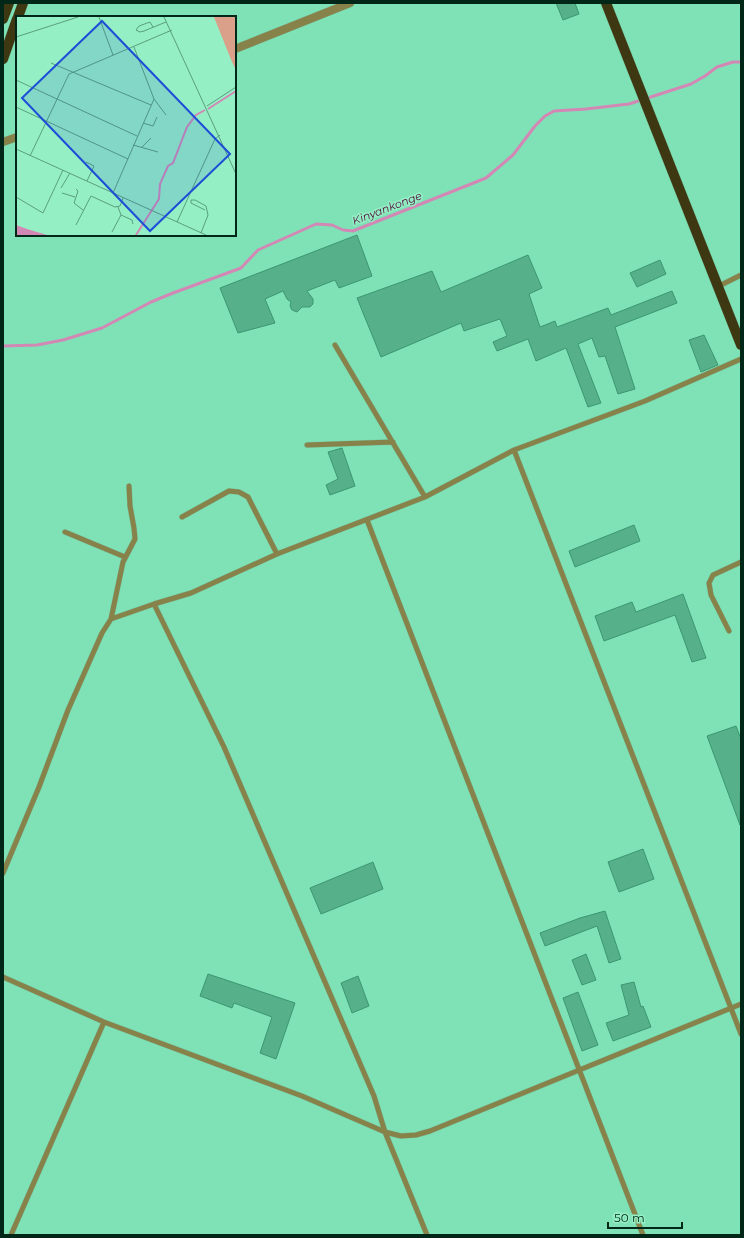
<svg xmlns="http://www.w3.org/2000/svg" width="744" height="1238" font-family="Montserrat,sans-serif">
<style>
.built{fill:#7fe2b6;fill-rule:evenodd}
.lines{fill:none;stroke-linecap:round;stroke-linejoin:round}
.stream{stroke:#d287b5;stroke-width:3}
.building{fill:#56b089;stroke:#3c9771}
.lane-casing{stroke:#7acba5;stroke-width:6}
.street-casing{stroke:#7acba5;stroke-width:9}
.primary-casing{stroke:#7acba5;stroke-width:11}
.lane{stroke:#87814a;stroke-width:5}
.street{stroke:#87814a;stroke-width:8}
.primary{stroke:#3d3811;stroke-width:10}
.labels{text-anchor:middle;stroke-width:3;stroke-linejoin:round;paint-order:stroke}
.water-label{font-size:11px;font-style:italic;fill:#510e3d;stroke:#95efc4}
.inset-river{fill:none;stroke:#d287b5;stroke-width:2}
.inset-road{fill:none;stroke:#599f7f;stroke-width:1}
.view{fill:#1d4ed8;fill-opacity:0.15;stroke:#1d4ed8;stroke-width:2}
.inset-edge{fill:none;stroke:#002718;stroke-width:2}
</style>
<rect width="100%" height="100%" fill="#95efc4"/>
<path class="built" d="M3,3H741V1235H3ZM17,17H235V235H17Z"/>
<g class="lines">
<path class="stream" d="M3,346L37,345L63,340L102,328L151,302L173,293L241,268L258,250L316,224L332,225L343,230L353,231L486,178L513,155L535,126L545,116L554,111L586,109L629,104L691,84L705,76L717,67L733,62H741"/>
</g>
<path class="building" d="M556,3H575L579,14L563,20Z
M357,235L372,276L339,288L335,280L307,291L313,299V304L310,307H302L297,312L292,310L290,306L291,302L287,299L283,291L265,299L275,323L238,333L220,288Z
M528,255L542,288L529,294L540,327L555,321L557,327L608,308L611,315L672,291L677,303L615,327L635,389L618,394L605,356L599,357L592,338L578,344L601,403L588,407L566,348L536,361L528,339L497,351L493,342L507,336L500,319L464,331L461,323L381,357L357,298L432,271L441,292Z
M660,260L666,274L637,287L630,273Z
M704,335L718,365L701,372L689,340Z
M342,448L355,486L330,495L326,485L338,479L328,452Z
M634,525L640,541L575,567L569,551Z
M683,594L706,658L692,662L675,615L604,641L595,616L632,602L636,612Z
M736,726L741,739L740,825L707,736Z
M643,849L654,879L619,892L608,862Z
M373,862L383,889L321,914L310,888Z
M605,911L621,959L609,963L597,926L545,946L540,933L580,918Z
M586,954L596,980L582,985L572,960Z
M208,974L295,1003L276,1059L260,1053L272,1017L234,1003L232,1008L200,996Z
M358,976L369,1006L352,1013L341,983Z
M634,982L641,1007L643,1006L651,1027L613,1041L606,1023L629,1015L621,985Z
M578,992L598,1045L582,1051L563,998Z"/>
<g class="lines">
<defs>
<path id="lane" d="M719,286L741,275
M335,345L425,497
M307,445L393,442
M514,450L741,1034
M182,517L229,491L239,492L248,497L277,554
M367,520L643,1235
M65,532L125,557
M154,604L224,747L374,1096L385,1132L427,1235
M111,619L123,562L135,539L134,528L130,506L129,486
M729,631L711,595L709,583L713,575L741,562
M3,873L39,787L68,710L102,633L111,619L154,604L191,593L277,554L425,497L514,450L645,401L741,359
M3,977L104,1022L302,1096L385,1132L401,1136L416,1135L430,1131L741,1004
M11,1235L104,1022"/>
<path id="street" d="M235,49L350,3
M3,142L17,137"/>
<path id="primary" d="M606,3L741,345
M18,17L23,3
M3,19L9,3
M3,59L17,19"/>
</defs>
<use href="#lane" class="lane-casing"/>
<use href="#street" class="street-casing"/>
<use href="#primary" class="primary-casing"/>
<use href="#lane" class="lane"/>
<use href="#street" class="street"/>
<use href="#primary" class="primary"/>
</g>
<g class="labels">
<g class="water-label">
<text transform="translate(387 208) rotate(-21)" y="4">Kinyankonge</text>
</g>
</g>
<g transform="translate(16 16)">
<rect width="220" height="220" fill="#95efc4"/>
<path d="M198,1H220V54L216,46Z" fill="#dba089"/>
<path d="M0,209L11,213L31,219H0Z" fill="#d287b5"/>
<path class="inset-river" d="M192,93L220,75M120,219L143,183L144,168L152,150L157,147L171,111L180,99L189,94"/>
<path class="inset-road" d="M83,1L97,39M148,1L220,158M137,11L134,6L123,10L120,14L124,16L128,15L150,6M0,21L62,1M35,47L135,89M0,64L121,120M138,83L150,99M191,90L220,71M0,91L112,143M127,107L137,110L141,101M117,129L142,136M126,131L135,122M0,133L190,219M14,140L53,58L156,14M70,146L78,150L71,165M45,172L54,157M60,173L62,175L58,187L67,194M46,177L59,181M97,177L138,83L118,31M0,181L27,197L47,154M105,199L116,204L117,208M161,206L199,123L204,119M60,209L75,180L99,191L104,190L107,182M96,216L105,199L102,191M185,217L192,199L190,190L179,184H175V187L189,194"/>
<path class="view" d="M86,5L214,138L134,215L6,82Z"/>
<rect width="220" height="220" class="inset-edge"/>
</g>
<rect width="744" height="1238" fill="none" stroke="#002718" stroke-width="8"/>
<path d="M608 1222v6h74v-6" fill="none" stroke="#002718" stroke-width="2"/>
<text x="614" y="1222" font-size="12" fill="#002718" stroke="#95efc4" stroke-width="3" paint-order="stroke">50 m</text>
</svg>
